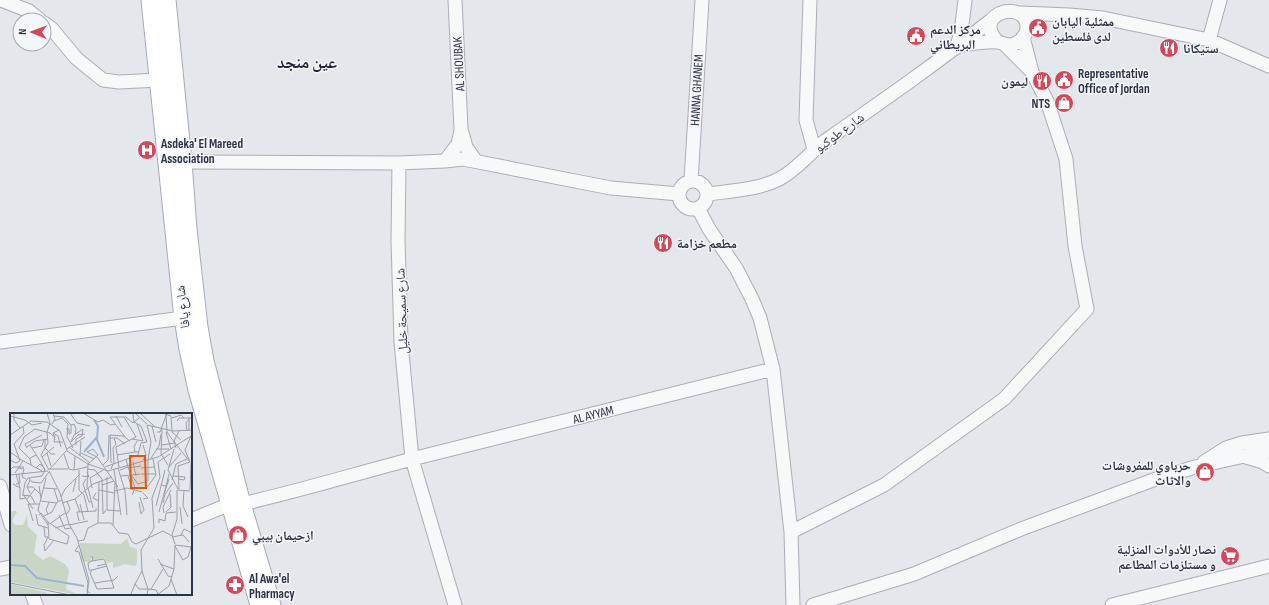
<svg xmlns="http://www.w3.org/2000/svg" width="1269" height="605" font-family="'Sofia Sans Condensed','Noto Naskh Arabic',sans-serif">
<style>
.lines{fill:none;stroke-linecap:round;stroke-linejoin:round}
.minor-casing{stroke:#a9aeb7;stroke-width:15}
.major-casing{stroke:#a3abb8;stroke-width:19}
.minor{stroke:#f7f8fa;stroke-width:13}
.major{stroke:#fff;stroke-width:17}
.labels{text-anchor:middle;stroke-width:3;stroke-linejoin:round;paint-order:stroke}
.poi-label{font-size:13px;font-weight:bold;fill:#2b3445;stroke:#f4f6f9;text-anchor:start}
.street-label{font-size:13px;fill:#2b3445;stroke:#f4f6f9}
.district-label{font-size:17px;font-weight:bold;fill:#1d2536;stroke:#f4f6f9}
.inset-river{fill:none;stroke:#9fb4cc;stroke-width:2}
.inset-road{fill:none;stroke:#9a9fa9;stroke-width:1}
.view{fill:#df570f;fill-opacity:0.15;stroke:#df570f;stroke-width:2}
.inset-edge{fill:none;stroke:#2b3445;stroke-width:2}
</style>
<rect width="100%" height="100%" fill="#e4e7ec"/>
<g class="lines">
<defs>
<path id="minor" d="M1,0L29,11L40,20
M455,0L461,129L466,147L476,161
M810,0L806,120L814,149
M1021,13L1069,15L1103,18L1209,40L1269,66
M44,23L52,29L76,58L103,80L119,82L159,80
M1209,40L1220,0
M1004,44L1032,72
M960,45C972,44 985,41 997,42C1001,42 1005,45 1009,45C1014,45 1019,42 1023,38C1027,33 1028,27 1026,21C1017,0 972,16 998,42
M956,48L961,33L965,0
M445,161L458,144L461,131
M183,162L399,163L445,161L463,159L611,188L679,194
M399,163L398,240L401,342L412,459L455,605
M679 195a14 14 0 1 1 28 0a14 14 0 1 1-28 0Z
M691,181L702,0
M707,194C730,191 758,190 779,179C797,170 809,153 825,141C881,102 937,63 990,21
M698,208L709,229L736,268L752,299L760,318L773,369L791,532L793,605
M0,342L183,318
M1246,457L1263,462L1269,466
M1204,462L1226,448L1242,443L1269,439
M0,486L11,525
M242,504C299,491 355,474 412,459C532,429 653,399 773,369
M191,520L230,504
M791,532L884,485L1004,399L1087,309L1075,246L1066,159L1047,101L1032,72L1023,37
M0,569L11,567
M32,594L36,605
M813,605L914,574L1021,529L1156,479L1195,467L1249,455L1269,452
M1112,605L1269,566"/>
<path id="major" d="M150,0L183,318L188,349L197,390L259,605
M167,0L183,162L188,229L199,327L205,361L242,504L272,605"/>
</defs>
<use href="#minor" class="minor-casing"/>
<use href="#major" class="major-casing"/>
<use href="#minor" class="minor"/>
<use href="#major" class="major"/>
</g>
<defs>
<symbol id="civic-disc" viewBox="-11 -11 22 22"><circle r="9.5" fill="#d1495b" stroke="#f4f6f9"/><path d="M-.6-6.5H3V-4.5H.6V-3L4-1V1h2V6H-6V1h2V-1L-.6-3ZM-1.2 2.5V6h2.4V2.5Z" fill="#fff"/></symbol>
<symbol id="restaurant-disc" viewBox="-11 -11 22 22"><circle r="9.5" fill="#d1495b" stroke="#f4f6f9"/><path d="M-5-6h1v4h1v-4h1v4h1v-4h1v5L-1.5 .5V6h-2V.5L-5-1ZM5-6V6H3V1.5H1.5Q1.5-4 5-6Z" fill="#fff"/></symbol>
<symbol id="shop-disc" viewBox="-11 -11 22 22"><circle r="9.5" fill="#d1495b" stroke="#f4f6f9"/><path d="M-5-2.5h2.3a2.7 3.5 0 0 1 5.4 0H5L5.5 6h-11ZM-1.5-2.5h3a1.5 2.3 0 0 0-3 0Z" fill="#fff"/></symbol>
<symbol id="hospital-disc" viewBox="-11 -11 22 22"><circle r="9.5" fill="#d1495b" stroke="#f4f6f9"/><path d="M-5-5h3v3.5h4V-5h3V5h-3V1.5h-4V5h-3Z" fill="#fff"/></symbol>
<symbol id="supermarket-disc" viewBox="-11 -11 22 22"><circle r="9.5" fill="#d1495b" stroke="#f4f6f9"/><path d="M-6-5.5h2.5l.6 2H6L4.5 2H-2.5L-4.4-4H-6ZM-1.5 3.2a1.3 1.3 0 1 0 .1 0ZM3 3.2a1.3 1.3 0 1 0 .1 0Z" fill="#fff"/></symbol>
<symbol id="pharmacy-disc" viewBox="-11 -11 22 22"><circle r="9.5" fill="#d1495b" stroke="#f4f6f9"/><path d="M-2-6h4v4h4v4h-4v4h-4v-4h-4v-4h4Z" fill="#fff"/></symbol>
</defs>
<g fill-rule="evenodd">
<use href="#civic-disc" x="1027" y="17" width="22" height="22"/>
<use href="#civic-disc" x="905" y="25" width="22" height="22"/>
<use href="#restaurant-disc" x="1158" y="37" width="22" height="22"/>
<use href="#civic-disc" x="1053" y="69" width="22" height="22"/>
<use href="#restaurant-disc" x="1031" y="70" width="22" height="22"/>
<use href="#shop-disc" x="1053" y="92" width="22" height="22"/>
<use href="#hospital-disc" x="136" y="139" width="22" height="22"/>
<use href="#restaurant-disc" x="652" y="232" width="22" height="22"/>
<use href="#shop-disc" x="1194" y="461" width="22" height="22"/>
<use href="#shop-disc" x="227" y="524" width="22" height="22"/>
<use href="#supermarket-disc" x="1219" y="545" width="22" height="22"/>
<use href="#pharmacy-disc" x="224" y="574" width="22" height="22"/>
</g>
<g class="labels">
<g class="poi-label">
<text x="1052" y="26">ممثلية اليابان<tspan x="1052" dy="15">لدى فلسطين</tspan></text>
<text x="930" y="34">مركز الدعم<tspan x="930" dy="15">البريطاني</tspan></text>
<text x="1183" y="53">ستيكانا</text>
<text x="1078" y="78">Representative<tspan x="1078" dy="15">Office of Jordan</tspan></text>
<text x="1028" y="86" text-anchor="end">ليمون</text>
<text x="1050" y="108" text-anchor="end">NTS</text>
<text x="161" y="148">Asdeka' El Mareed<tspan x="161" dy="15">Association</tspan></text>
<text x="677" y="248">مطعم خزامة</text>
<text x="1191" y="470" text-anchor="end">حرباوي للمفروشات<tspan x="1191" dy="15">والاثاث</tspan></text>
<text x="252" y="540">ازحيمان بيبي</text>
<text x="1216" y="554" text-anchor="end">نصار للأدوات المنزلية<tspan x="1216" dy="15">و مستلزمات المطاعم</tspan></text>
<text x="249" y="583">Al Awa'el<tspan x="249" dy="15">Pharmacy</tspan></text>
</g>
<g class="street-label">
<text transform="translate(458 64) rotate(-93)" y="5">AL SHOUBAK</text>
<text transform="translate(696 90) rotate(-87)" y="5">HANNA GHANEM</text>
<text transform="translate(839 132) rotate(-36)" y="5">شارع طوكيو</text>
<text transform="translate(182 307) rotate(-97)" y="5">شارع يافا</text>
<text transform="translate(401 311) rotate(-92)" y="5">شارع سميحة خليل</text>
<text transform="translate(593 414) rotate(-14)" y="5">AL AYYAM</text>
</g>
<g class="district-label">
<text x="307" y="68">عين منجد</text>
</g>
</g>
<g transform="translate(10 413)">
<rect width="182" height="182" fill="#e4e7ec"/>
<path d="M5,98L7,99L2,108L5,112H13L17,103L18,114L27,122L24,140L33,147L40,143L55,151L59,157L56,176L69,182L0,169V99ZM117,125L120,134L127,136V150L125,153L115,151L103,155V149L97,150L95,145L83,148L82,143L79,144L82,149H74L71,146L70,130L111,131ZM0,171L35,179L38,182H0Z" fill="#c9d6c5"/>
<path class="inset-river" d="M84,7L88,13L87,27L94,44M74,39L87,24M1,152L15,153L27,165L74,173"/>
<path class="inset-road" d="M4,0V7L10,15M37,0L40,10L37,19L38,30L31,42L39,57M60,0L67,10L80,13M73,0L88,9L93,7L101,12L105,11M125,0L137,11M130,0L144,13M155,1L161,3L162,19L171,27M156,2L157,19L162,26M0,3L15,7L22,12L32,10M44,3L54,4L61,12V20L59,21V16H56M106,3L112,14M162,5L171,2L174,5M44,8L52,5L58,11L57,24L63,35M167,8L169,5H182M42,11L45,6L43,0M61,12L64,11L66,16L65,22M137,12L163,18L182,17M137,12L141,29M142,13L146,29M152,16L151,41L158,52M177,18L176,10L179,6M179,18V4M147,19H150L157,0M156,19L161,36M43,20L48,23L51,34M0,22L21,8L37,9L50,18L57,37M45,22L44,29H53M115,24L100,4H116L123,10L129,5M100,25H107L115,31M35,26V35L41,41H45M122,26L133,28L127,11M162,26L180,49M45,27L43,20L49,17M127,28L124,34L125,39H129M61,29L64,22L73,16L72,23L66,26V32M61,29L68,22L75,21M20,32L30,48M152,32L164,30M17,34L25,28L38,26M59,34L80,50M106,34L126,24L114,4M106,34L109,54M17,35L15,31L32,22M22,35L32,33L34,26M166,35L164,28L169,18M57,36L75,24M146,36H159M164,36L158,57L168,76M57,38L78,51L98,58L148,44L181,23M0,39L10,46M77,39L83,36L88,42L78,51L77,75M77,39L87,44L108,74M37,40L41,53M71,40L84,46M54,41L59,56L64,57L65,43M107,42L125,39M70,43L71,28M32,44L44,34M141,45L149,33L151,21M10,46L32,58M20,46L9,35L14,24L25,16L40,20L43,23M0,47L6,50L10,48L4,31L14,20L13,14M133,47L136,42L133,32M138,47V68M138,47L141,29M123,49L126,63M180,49L175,37L181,23M101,50L100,22L113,23L120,28M21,52L20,45L26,42M93,52L98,47L99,22M95,54L128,42L131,30L137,29L131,13L124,9L123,1M118,54L125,75L122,82M159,54L171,40M8,55L14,56L12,64L16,66M26,55L30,51L35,56M108,55L115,78L117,102M118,55L131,53M131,55L144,54M1,56L3,54H14M40,56H58M77,56L85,57L92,66L93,101L96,97M101,56L104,49L103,35L106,31L104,25M39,57L57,37M64,57L77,54M69,57V77L74,82L78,99M104,57L111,102M110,57L118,54L116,46M39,58L50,80L59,111L67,125L79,167L77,182M5,60L13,48M6,61L10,75M131,61H146M0,62L38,58M72,63L79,64L77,59M111,63L130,61M118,63L122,75M122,63L128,71L135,69M163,63L175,64L174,67L168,66M19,65L22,69L31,70L39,59M36,65L28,97L38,112M162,67L166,51L177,46M3,71L10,75V86L16,85M6,71L10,70L9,61M92,72L104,68M152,72L156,73L159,61M29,73L31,85M135,73H138L146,62L143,46M18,74H23L30,81M34,75L47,76M78,75L83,95M82,75L80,65L93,57M44,76L48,88M169,76L168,53L180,49M75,77L79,89H82M75,77L73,71L76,66M89,77L104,80M174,77L173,93L178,104M180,77L181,50M105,78L117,75L132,79M63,79L66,66M20,80L17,74L20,67M86,80L83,85L89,88M133,80L138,85L133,86M154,81L159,66M12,82L21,83L25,90M51,84L55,76L70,61M17,86L25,76M65,86L70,99M31,88L46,90M129,89L131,101L134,97L130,84M52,90L65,86L83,71L102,64M153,90L155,81L163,70M70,91L74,107M146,93L155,57M170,94L172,111M23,96L13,81L15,70L18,65L32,63L35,57L30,48M97,97V64M97,97L110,98M149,99L156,73M156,99L161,94L160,81M154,100L153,94L161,77M26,101L28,112L38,115M38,101L36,97L39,89M29,102L31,100L38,109L39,126L57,131L59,123L38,109M49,102L55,116L61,115M56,102L60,96L57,88M34,103L42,99L47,89L52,87M23,108L18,91H29M69,108L67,99L86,98V95M41,110L55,100M88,110L89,69M149,110V106L155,108L156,100L166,99M59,112L78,108M103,112L105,70M34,114L35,124H38M45,115L59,111M171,122L174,116L182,120M38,124L34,132L35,138L44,127M162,124L173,122L179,129M68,128L74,127L78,115L88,110H101L109,120L118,121L122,129L126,131L153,118L162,123M165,131L162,122L167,106V77L180,78M69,132L65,138L69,139L78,170L77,178L80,180M165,132L181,134M165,133L173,147L178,144L181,134M80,144H83L82,148L78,150L79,157H82M148,146L158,163L162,164M82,148L94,146L96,151M150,151L164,156M82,157L80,160L87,176L104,175L96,151L87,153M82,157L97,153M132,158L138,176L146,177L148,181M161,166L167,182M0,170L60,182M85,170L104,167L108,163M125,171L132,158L131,137L144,115L142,85L150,64L148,49L160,41M141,176L153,156M121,181L125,171L129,176H138L137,182M147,182L159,173L164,156L165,132"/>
<path class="view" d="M120,43H135L136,75H121Z"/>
<rect width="182" height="182" class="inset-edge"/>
</g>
<g transform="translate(32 32) rotate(271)"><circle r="19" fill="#f4f6f9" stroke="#a4a8b1"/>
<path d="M0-3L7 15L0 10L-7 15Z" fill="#d1495b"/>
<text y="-6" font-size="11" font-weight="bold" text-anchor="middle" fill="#2b3445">N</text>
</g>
</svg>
